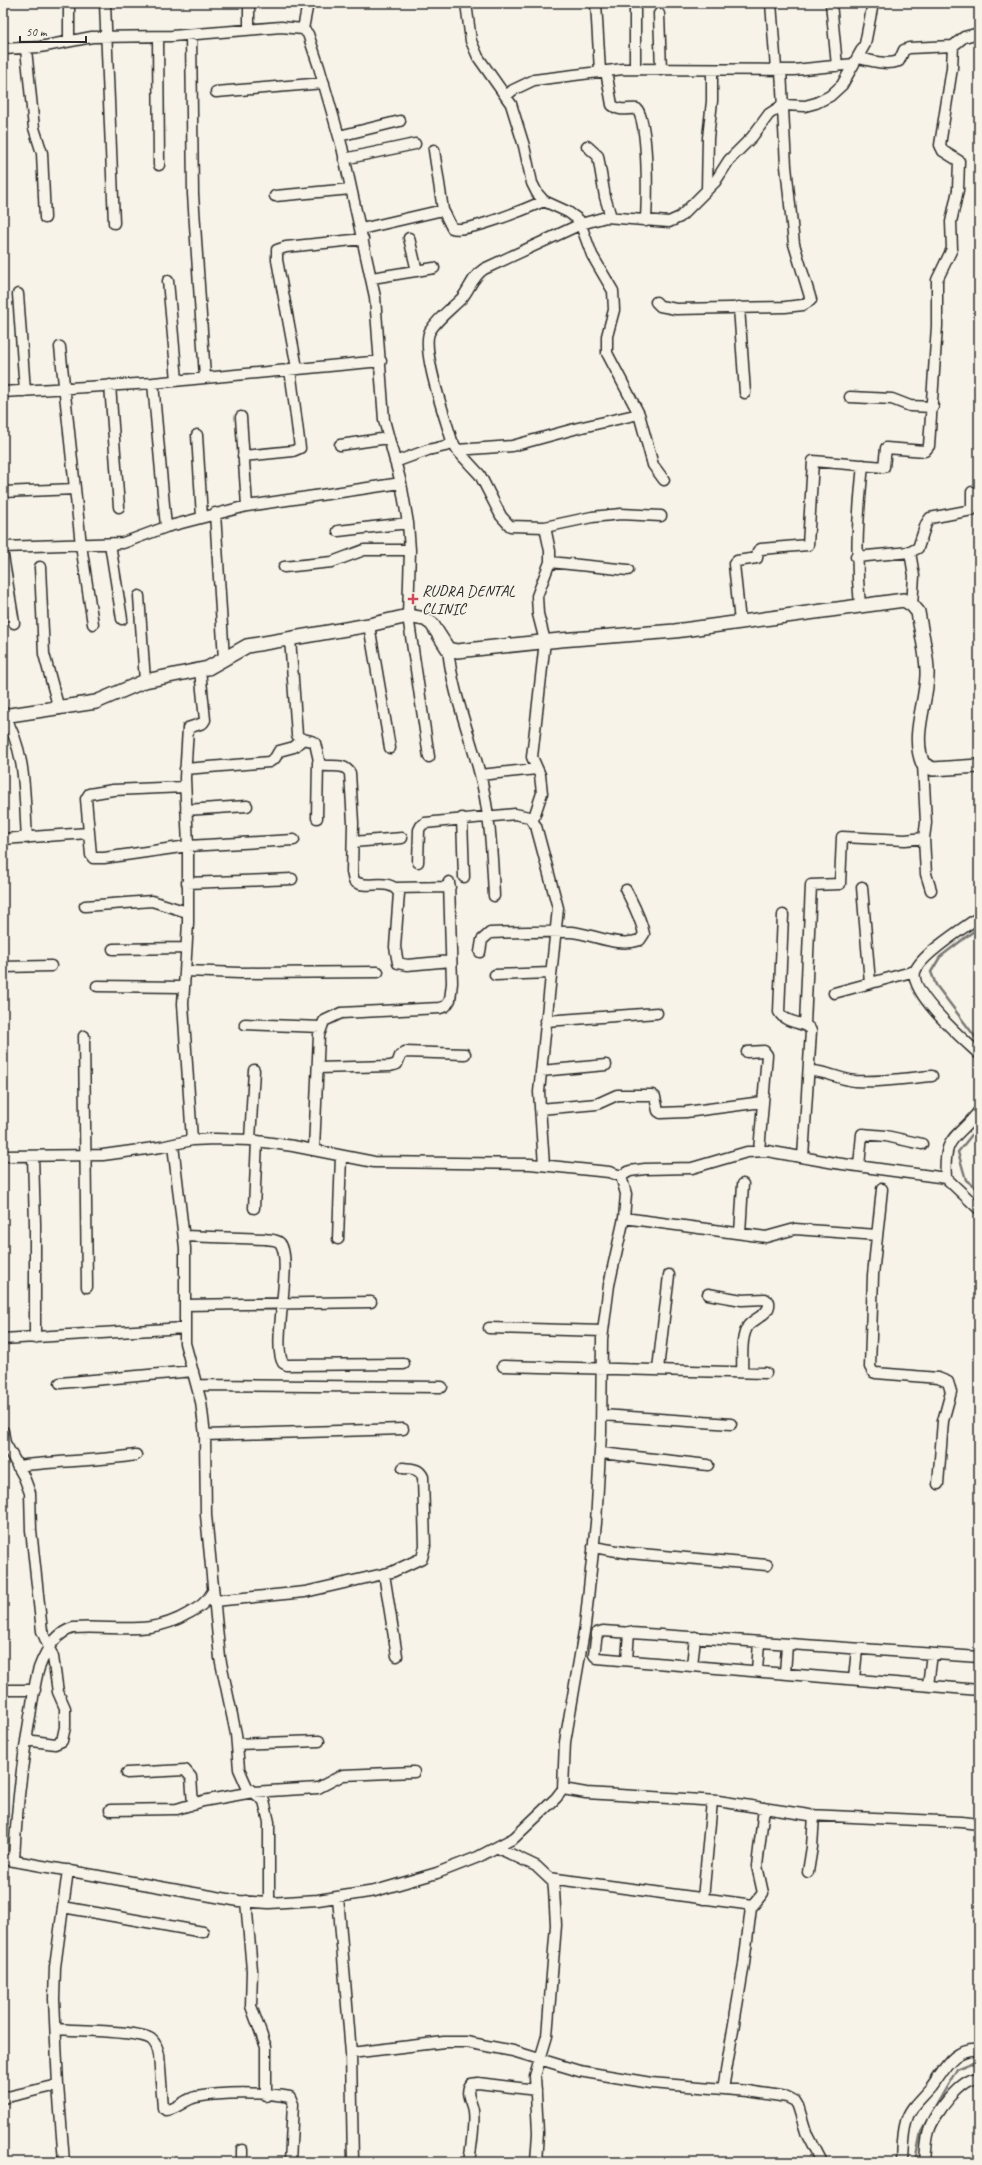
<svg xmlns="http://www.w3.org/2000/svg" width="982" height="2165" font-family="Caveat,sans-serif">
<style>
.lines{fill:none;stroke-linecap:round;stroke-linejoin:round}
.stream{stroke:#7a7874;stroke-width:2.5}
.minor-casing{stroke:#2b2b2b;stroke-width:13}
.tertiary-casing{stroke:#2b2b2b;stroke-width:16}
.minor{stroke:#f7f3e8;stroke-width:10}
.tertiary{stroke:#f7f3e8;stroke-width:13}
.poi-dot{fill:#d1495b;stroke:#f7f3e8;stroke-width:1.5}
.labels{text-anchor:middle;stroke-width:3.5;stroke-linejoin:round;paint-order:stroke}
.poi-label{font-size:16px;fill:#2b2b2b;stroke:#f7f3e8;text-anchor:start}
</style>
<rect width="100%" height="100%" fill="#f7f3e8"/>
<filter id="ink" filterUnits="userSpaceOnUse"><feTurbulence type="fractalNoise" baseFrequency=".025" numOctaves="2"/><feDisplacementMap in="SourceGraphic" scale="8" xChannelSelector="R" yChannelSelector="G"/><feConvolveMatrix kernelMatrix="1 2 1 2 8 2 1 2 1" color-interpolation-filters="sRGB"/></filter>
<g filter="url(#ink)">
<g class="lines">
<path class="stream" d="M979,927L940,957L931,972L936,985L979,1042
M979,1126L958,1152L966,1180L979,1190
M915,2162L921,2132L957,2069L979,2060"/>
<defs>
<path id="minor" d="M105,3L114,223
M249,3V30
M466,3L471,41L478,57L511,104L524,146L532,183L537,193L544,201L568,212L579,220L592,255L613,291L614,310L607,336V353L639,414L653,465L664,480
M596,3L600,71
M635,3V69
M771,3L776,69
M831,3L837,66
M659,14L661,70
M303,29L308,3
M191,35L193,194L205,377
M158,37L159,165
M69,41V3
M3,49L40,47L92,37L172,36L281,27L303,29L308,34L319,67L342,147L375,297L384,420L401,483L408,523L410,550L408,616L429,757
M26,49L34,128L42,153L45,218
M857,58C872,60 884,66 899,61L904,50L909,48L953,46L964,37L979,33
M606,71L612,105C620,112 628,108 637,109C649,125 647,200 646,221
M216,92L324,83
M506,96L513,90L534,80L623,69L794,70L854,64
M339,136L400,121
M587,146L598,156L605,197L611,217
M434,150L443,210L452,228C466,234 528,208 544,201
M344,159L415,144
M707,190L708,138L712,101V71
M275,196L351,189
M361,229L443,210
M409,238L417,271
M372,278L434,268
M168,281L177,380
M18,294L25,391
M656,302L660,306L676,309L785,307L803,305L811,300L794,244L786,166L781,70
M739,307L745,393
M60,347L81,545L93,624
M297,368L277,260V250L286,247L363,239
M153,383L166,527
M110,385L119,507
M3,392L153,383L381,361
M850,397L892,399L910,406L933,407
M241,417L247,506
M197,435L202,517
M340,445L388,438
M457,450L512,446L578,428L639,414
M243,456L293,451L300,448L290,369
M395,462L428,450L454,444
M3,492L75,489
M215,513L224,659
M661,516L621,514L592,517L545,527L510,526L501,516L480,475L457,450L452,441C446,420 420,348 430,331C438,318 452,308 462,298C470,288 473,276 484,269L581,224L606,217L669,222L680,217L715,182L729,160L752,137L769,114L783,105L805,106L816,103L830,96L842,85L865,44L873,3
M338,531L408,523
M110,544L122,619
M3,547L123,543L166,527L247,506L401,483
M910,552L914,576L912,605
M3,556L14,623
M856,557L910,552L918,548L926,524L930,518L972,510V492
M550,562L628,570
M40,567L44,654L59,709
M284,567L332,562L364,550H410
M139,596L145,681
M860,606C855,557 858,514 863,465
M740,622L734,564L737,561L757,558L758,551L761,549L808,545L813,461L884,467L886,448L925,451L929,446L937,326V280L952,249L951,222L958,190L959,161L943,151L940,145L952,68L953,46
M369,625L390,748
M290,638L297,735C302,742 309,738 315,743L320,765C330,768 344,762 350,773L353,823L352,872L354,881C367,891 388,876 399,893L395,947L398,963L407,965L451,961
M448,649C452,690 467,727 478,767C490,809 492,852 494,896
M4,716C27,752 24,797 27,838
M923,764L926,823L924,838L926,874L931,890
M185,769L269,762L275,758L279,751L294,747L302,740
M480,775L537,769
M185,787L113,790L89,794L86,799L91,855L93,858H104L188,846L294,840
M186,810L247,806
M317,818L318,762
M462,818L464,877
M533,820L542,793L540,775L532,757L545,641L538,614L537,596L550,562V551L545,527
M3,839L88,833
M353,842L402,838
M418,862L419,830L421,826L425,823L515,814L529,817L536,826L558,908L539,1092L544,1165
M187,883L292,879
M862,887L870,983
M395,888L450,887
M85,906L152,901L187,912
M783,915L779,1012C786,1025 807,1021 811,1031L803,1157
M979,917C965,927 919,956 915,972C910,994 964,1040 979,1054
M113,949L186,948
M480,952L482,940L490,933C517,932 544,931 571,932C594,934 617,948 640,940L644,934C641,918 633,904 626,890
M3,967L51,966
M185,971L240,973L378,972
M495,975L550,973
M97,986L183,987
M834,993L915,971
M546,1021L657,1013
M245,1024L321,1027
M805,1025L811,885L840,884L842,837L905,840L924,838
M84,1036L87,1287
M747,1052L764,1051L767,1055L759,1151
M318,1068L390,1066L397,1064L400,1056L405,1052L465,1054
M541,1071L606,1065
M810,1071C826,1071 839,1079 855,1081C880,1083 907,1078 932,1076
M540,1109L597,1104L617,1095H652L655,1097L658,1111L661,1113L686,1112L762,1102
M192,1140L183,1004L188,923V846L185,778L188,728L203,723L205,720L200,670
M250,1140L254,1070
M173,1145L185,1248V1343L201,1402L205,1435L206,1515L220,1658L236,1734L239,1769L247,1787L264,1801L269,1822V1903
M314,1149L319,1035L324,1021L341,1013L440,1008L446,1006L450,1000L452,983L449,882
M3,1156L103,1155L161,1147L192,1140L215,1139L250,1140L293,1146L374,1162L530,1164L609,1172L621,1176L626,1194L624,1218L609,1285L602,1339L601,1433L596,1523L585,1626L565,1742L563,1789L556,1798L514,1838L478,1857L437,1873L375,1891L318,1900L269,1903L239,1901L3,1859
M33,1156L35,1224V1338
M859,1166L862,1134L886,1136L922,1144
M621,1176L630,1171L645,1169L692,1168L747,1152L767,1151L835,1163L946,1178L979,1209
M946,1178C943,1134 956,1141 979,1111
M882,1189L873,1275L870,1367L873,1372L876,1373L938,1378L948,1382L951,1392L943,1421L938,1484
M254,1208L257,1141
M624,1218L766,1237L795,1229L877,1235
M740,1233L743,1184
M184,1236L265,1239C269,1240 276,1239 280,1243C294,1260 271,1345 283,1363L287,1365L404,1364
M338,1239L341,1156
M708,1294L742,1300L765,1299L769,1302C771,1314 754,1318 748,1326C740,1338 743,1359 742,1372
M185,1305L371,1302
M489,1328L603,1331
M3,1339L184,1328
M503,1366L766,1373
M658,1369L669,1275
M60,1383L193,1371
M197,1385L442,1387
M602,1415L731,1424
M3,1431L5,1443L24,1477L30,1493L31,1530L42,1631L53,1657L58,1692L65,1708V1727L62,1741L55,1744L26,1740
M205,1435L403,1429
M601,1453L708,1465
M17,1466C57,1461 97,1461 136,1455
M593,1547L629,1553L767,1565
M384,1574L397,1656
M214,1601L305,1592L392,1572L422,1558L425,1546L423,1477C419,1468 412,1469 403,1468
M979,1657L603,1631L597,1633L594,1655L597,1658L979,1690
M627,1660L629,1632
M692,1666L695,1637
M757,1671L759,1642
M785,1673L787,1645
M854,1679L857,1649
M928,1685L932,1654
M3,1690H35
M237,1744L319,1741
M127,1773L185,1770L191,1777L193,1805
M563,1789L586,1793L718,1801L809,1815L961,1822L979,1824
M110,1810L177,1809L203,1801L253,1792L318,1788L343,1775L414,1772
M498,1848L536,1866L553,1882L554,1890L556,1925L547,2036L535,2076L538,2133L536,2162
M14,1861C16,1812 22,1764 30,1716C33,1701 34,1683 39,1668C45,1652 55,1633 73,1628C117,1625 149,1637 189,1613C200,1607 207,1602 213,1591
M808,1872L812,1847L814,1815
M549,1878L753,1905
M338,1897L351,2053L353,2162
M703,1899L712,1801
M246,1901L252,1970L251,2006L266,2047V2096
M63,1907L203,1932
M56,2029C75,2031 137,2030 151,2039C156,2043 158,2049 159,2055L163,2108L166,2110C176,2110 185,2099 196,2097C223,2092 263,2092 290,2097L293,2104L290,2162
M351,2053L444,2042H466L513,2051L579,2071L651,2083L748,2091L787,2097L795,2101L798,2106L807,2135L821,2162
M58,2085L64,2162
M723,2089L744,1964L751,1908L763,1893L757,1866L764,1808
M3,2098L58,2085L54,1999L55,1967L68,1870
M242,2162V2150
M469,2162C471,2146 475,2127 473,2111C472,2102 464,2093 471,2084L478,2083L536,2090
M902,2162C903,2149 902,2135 906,2122C909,2108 922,2098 931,2087C944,2070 953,2047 979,2050
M925,2162C926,2152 926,2141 929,2131C933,2116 963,2075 979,2079"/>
<path id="tertiary" d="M3,716L96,702L145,681L208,668L247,646L369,625L408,616L425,619L432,624L448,649L457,651L560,640L675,631L904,600L912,605L918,612C921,632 928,657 927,676C926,705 911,736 923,764L933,769L979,766"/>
</defs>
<use href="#minor" class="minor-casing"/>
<use href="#tertiary" class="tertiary-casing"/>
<use href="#minor" class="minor"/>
<use href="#tertiary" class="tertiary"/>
</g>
</g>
<path class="poi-dot" d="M411 593h4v4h4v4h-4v4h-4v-4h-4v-4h4z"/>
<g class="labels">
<g class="poi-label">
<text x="422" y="596">RUDRA DENTAL<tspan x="422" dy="18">CLINIC</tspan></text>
</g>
</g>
<rect width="982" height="2165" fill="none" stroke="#f7f3e8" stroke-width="16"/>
<rect x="8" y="8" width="966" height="2149" fill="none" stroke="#2b2b2b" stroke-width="1.5" filter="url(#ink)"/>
<path d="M20 36v6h66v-6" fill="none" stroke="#2b2b2b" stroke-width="2"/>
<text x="26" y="36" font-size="12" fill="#2b2b2b" stroke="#f7f3e8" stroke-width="3" paint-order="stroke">50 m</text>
</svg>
